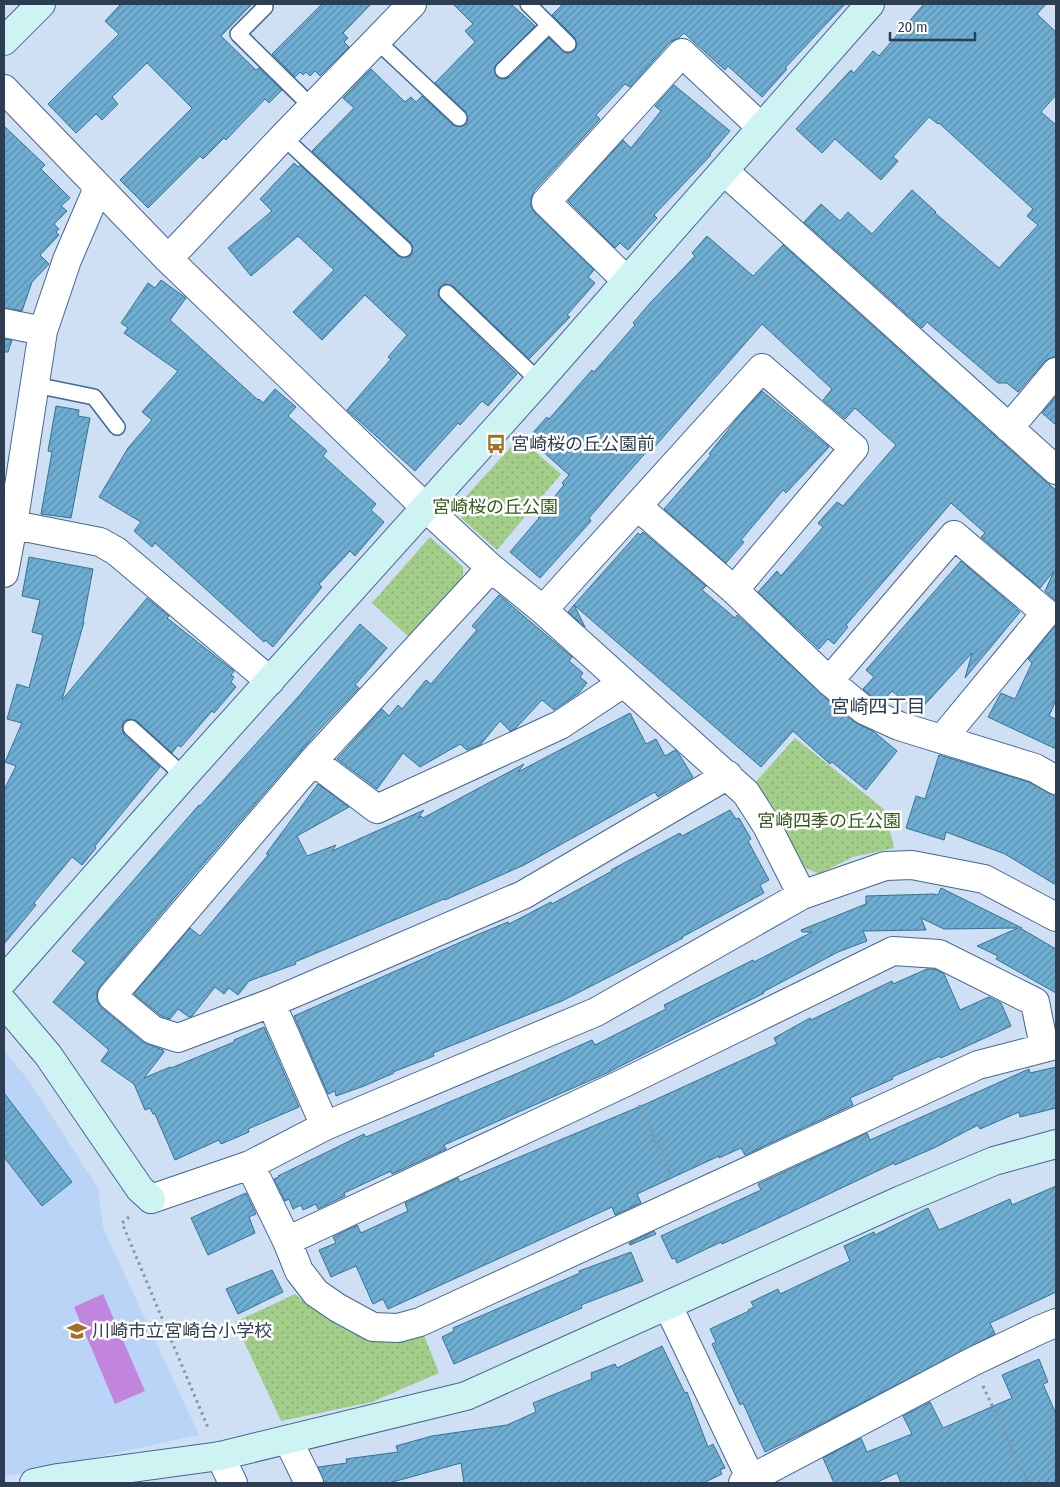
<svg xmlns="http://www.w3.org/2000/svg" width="1060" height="1487" font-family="'Fira Sans Condensed','Noto Sans JP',sans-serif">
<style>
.built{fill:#b9d4f6}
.park{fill:url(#park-dots)}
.water{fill:#c285dd}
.building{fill:url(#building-hatch);stroke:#347395}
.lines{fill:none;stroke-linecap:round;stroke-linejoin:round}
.lane-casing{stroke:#436795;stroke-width:18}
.street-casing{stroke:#436795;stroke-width:30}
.secondary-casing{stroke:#436795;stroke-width:30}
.path{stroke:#8495a9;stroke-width:3;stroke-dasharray:2.5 4;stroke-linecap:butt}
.lane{stroke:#fff;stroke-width:15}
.street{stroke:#fff;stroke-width:28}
.secondary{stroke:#cef3f3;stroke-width:28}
.labels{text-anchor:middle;stroke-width:5;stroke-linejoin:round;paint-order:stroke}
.poi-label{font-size:18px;fill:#2d3e52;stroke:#fefefe;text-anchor:start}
.park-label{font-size:18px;fill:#355b1b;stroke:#fefefe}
.neighbourhood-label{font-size:19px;fill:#2d3e52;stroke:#fefefe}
</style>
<defs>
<pattern id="park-dots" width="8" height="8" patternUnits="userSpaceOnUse" patternTransform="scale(1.25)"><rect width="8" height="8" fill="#a2ce8a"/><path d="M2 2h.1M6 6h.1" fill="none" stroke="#84a973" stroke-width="1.8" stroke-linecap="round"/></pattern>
<pattern id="building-hatch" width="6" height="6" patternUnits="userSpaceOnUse" patternTransform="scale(1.25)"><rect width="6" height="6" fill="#6eaed2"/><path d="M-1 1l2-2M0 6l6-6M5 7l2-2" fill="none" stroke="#5b8fad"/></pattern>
</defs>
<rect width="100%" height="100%" fill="#cfdff4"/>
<path class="built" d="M4,1051L29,1081L98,1188L103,1228L199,1435L4,1477Z"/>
<path class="park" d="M519,438L561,474L497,550L461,518L460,503Z
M430,537L463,567V578L411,639L372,603Z
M795,738L885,810L894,848L853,857L819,874L804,867L770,802L754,784Z
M295,1294C311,1308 352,1338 373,1339C390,1339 407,1336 424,1335L439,1373L372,1402L281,1421L235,1322Z"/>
<path class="water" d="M103,1294L145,1391L115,1404L74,1307Z"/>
<path class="building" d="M121,4H252L221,36L256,70L259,68L282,90L269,103L265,99L226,140L224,138L203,159L200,156L148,208L120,180L192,108L147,63L112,97L118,104L102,120L96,114L76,133L48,104L119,34L105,21Z
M322,4H371L343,33L348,38L344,42L349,47L320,76L315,71L310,76L306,72L303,75L300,72L295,77L272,54Z
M453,4H511L535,26L494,67L496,76L500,79H505L510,77L549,38L565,53H570L575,50L577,46L575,38L552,15L563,4H845L785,68L787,69L762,97L728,66L725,70L684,33L679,38L670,42L630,87L625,84L596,115L600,119L534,191L531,199V207L535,213L594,270L588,277L595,283L567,315L570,317L529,359L453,286L445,284L440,287L438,295L441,300L517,374L488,406L482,401L460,425L458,423L415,471L347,410L391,359L388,357L407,335L365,295L322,340L293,312L334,270L298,236L251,276L228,248L272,211L260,199L294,163L298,167L300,165L398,256L406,258L411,255L413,247L410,242L312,151L354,108L343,98L371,69L405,102L411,97L416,102L422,96L453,125L461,127L466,124L468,120L466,112L435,83L475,42L465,31L473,24Z
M924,4H1046L1037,14L1056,32V95L1041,112L1056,125V357L1050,358L1044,362L1018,392L1007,383H998L927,322L922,328L804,222L821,204L840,221L848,212L872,234L912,190L936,212L935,213L999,268L1038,225L1027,216L1033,209L939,123L938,124L929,117L893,157L898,161L881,180L835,139L822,153L796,129L851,70L854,73L873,51L879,56Z
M674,85L730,131L710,154L711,155L654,215L657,218L628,250L620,243L615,248L568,201L623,140L631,148L661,111L655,106Z
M4,126L45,165L41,169L70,198L61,206L67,211L54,224L59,229L56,232L59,235L40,255L49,264L32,282L22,311L4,308Z
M707,236L753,276L783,245L1046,482L1056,490V601L1045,591L1054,571L1040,588L981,537L985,533L951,503L846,625L848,627L834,644L828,639L819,649L758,592L777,571L781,576L823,527L818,523L837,502L843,506L896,445L855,408L845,419L823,400L832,389L762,324L650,452L648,450L613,490L589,518L591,521L540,578L510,552L539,518L538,517L564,485L562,483L569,475L528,438L547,417L549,419L592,370L594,372L635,325L633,323L651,302L695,256L692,253Z
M161,280L186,298L170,320L258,400L259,399L263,403L275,389L296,407L288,416L327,451L323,456L376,504L371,510L384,522L355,556L350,551L319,584L322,587L273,647L265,640L264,642L155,543L152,547L134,531L141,522L99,497L128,448L152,420L142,412L178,371L124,333L128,328L121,323L148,283L155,288Z
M4,339L12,340L8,352H4Z
M762,391L829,447L786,493L783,490L741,540L744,542L726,563L664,509L711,455L709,454L736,420Z
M1056,396V425L1042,413Z
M56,406L79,410L78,416L90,418L71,518L41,514L52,452L48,451Z
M643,532L706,586L702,590L735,618L737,615L843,714L858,724L873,731L897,751L866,790L832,762L830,764L793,731L761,767L574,605L638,533L640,535Z
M29,557L93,569L83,622H84L62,700L147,598L169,616L167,618L234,671L231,675L234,677L231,682L236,687L214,713L212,711L181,747L178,745L172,753L137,721L129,719L124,721L122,727L124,735L160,767L95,846L96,848L82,865L72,857L34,903L36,905L4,944V790L16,766L5,762L22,723L7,719L17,684L29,688L43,635L32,632L40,600L22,596Z
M961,561L1020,612L965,678L972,653L918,712L892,691L883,701L872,697L863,689L874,677L866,670Z
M499,595L572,657L569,661L583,673L580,677L587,683L579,693L554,710L542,700L515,729L510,731L500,721L480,745L467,750L460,744L420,767L403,753L377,789L337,759L382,709L389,716L398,705L402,709L426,680L431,684L477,630L472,626Z
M574,605L585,627L568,612Z
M360,624L387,648L355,685L359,688L319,730L193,876L100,986L97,993V1001L102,1008L143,1042L163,1050L164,1052L144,1078L170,1067L171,1068L234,1042V1040L264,1027L299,1107L248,1129L249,1132L221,1144L219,1140L175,1160L155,1114H153L150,1108L145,1110L134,1084L101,1061L109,1050L53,1002L86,962L72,951L199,805L200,806L298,697Z
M1056,625V700L1049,716L1056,719V749L988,717L1001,693L1015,699L1032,663L1028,659Z
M630,713L646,744L656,739L665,756L675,750L679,754L693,777L658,797L655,792L524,865L445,900L444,899L295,962L296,964L249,981L238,995L229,988L224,994L215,987L192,1016L189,1017L178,1009L170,1019L161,1016L134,994L190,928L200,936L269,854H266L318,784L349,807L297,836L307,856L336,845L332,851L424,810L418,818L421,816L423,818L524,764L518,772Z
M939,755L1029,782L1056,797V885L1005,854L946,832L944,840L906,828L916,796L925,799Z
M730,810L736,819L739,818L751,839L748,841L769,880L760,885L764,893L682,937L683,938L644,959L562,1001L433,1053L434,1056L393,1072L394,1073L364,1086L336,1096L335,1091L328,1094L294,1016L479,934L508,922L509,924L551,902L552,904L612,871L611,870L680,833L682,836Z
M941,888L1022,928H1020L1056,949V993L996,959L998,956L977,946L1018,928L944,929L921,918L926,930L863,931L867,941L838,952L763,992L764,993L607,1073L444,1145L446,1149L392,1174L391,1171L344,1193L345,1196L318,1209L316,1204L303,1210L301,1205L293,1209L289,1199L285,1201L274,1179L279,1177L278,1176L364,1134L366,1137L516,1074L592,1040L595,1045L666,1009L664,1005L753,960L754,962L812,932H802L801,930L866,904V896L934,894L938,895Z
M927,969H935L944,974L960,1010L989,997L1001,1003L1011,1026L941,1058L940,1056L892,1077L893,1079L850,1098L853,1105L745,1155L741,1148L719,1158V1156L637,1194L641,1203L615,1215L612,1207L388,1309L383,1299L373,1304L356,1266L331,1277L319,1250L336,1243L333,1237L357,1225L361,1233L408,1211L405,1203L458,1178L460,1182L648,1103L777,1044L774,1038L810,1018L811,1020L892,981L893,984Z
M1056,1067V1108L1020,1117L1019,1112L980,1129L978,1125L936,1147L895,1165L894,1163L768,1223L722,1244L721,1242L677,1263L675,1258L672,1259L661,1236L761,1190L758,1184L867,1133L870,1140L1029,1069L1030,1073Z
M4,1093L72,1182L42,1206L4,1157Z
M1056,1186V1292L990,1323L995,1334L800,1435L765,1452L743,1403L740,1405L712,1344L716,1342L710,1329L749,1311L748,1310L754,1307L751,1302L778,1289L780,1294L850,1261L844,1246L874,1232L875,1235L928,1208L939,1230L1010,1199L1012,1205Z
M246,1193L256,1214L249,1217L255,1233L208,1255L191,1218Z
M654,1231L656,1234L630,1245L629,1243Z
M631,1252L643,1281L581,1305L582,1308L454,1364L442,1337L454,1331L453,1328L580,1273L579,1271Z
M272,1270L283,1292L238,1314L226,1289Z
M662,1346L685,1393L687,1392L708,1447L713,1444L725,1468L720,1470L722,1474L703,1483H464L461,1463L389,1483H324L318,1467L347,1463L346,1459L398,1452L396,1446L432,1436L507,1425L536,1412L533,1403L592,1379L591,1373L615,1364L617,1368Z
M1039,1359L1048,1382L1043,1384L1056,1414V1483H901L897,1473L875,1483H834L823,1458L861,1438L867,1452L912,1434L903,1416L930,1402L943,1428L1012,1398L1002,1375Z"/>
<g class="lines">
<defs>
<path id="lane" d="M528,4L568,44
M265,7L238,34L312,107
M377,41L459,118
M503,70L549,25
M283,137L404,249
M447,293L539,381
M35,385L94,397L117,427
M131,728L184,776"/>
<path id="street" d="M4,89L168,259L426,508L491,568L543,610L746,793L767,826L802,895
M724,171L1056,470
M168,259L283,137L412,4
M627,281L546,202L682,53L761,127
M4,323L43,331
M1009,428L1056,372
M637,506L734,590L829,681L864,710L899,726L1035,768L1056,780
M4,523L100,542L116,551L270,681
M491,568L313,761L112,996L153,1030L178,1038L271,1003L523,895L728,775
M4,573L13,525L43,331L67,260L98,188
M543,610L762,368L854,448L734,590
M829,681L954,535L1046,613L942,739
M313,761L377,809L560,725L623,683
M271,1003L325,1126
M250,1165L287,1241L299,1271L316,1293L338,1308L373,1327L398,1328L420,1322L978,1065L1056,1045
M151,1199L250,1165L325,1126L596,1012L802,895L885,866L912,865L984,879L1056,917
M287,1241L628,1081L893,951L939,954L1035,1002L1044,1047
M668,1306L751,1479
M288,1440L309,1483
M220,1456L233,1483
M743,1483L972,1362L1039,1330L1056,1323"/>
<path id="secondary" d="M4,41L41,4
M4,980L184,776L539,381L870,4
M4,1003L48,1055L140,1189L151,1199
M34,1483L58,1478L220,1456L466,1396L901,1200L994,1161L1056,1144"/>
</defs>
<use href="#lane" class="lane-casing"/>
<use href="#street" class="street-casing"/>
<use href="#secondary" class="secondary-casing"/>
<path class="path" d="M1044,878L1056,857
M639,1105L671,1175
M129,1217L122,1223L209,1430
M983,1386L1028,1483"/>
<use href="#lane" class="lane"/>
<use href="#street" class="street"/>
<use href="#secondary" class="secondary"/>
</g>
<defs>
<symbol id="bus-bare" viewBox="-9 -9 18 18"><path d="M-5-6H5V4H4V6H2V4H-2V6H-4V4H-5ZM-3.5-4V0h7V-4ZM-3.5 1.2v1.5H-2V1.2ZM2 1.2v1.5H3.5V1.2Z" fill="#a17125" stroke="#fefefe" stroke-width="2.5" paint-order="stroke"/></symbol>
<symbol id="school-bare" viewBox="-9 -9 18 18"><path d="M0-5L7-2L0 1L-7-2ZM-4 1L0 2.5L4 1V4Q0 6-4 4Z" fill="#a17125" stroke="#fefefe" stroke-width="2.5" paint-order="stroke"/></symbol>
</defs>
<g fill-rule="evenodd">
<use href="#bus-bare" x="482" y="430" width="28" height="28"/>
<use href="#school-bare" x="63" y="1317" width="28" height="28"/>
</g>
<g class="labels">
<g class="poi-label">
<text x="511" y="450">宮崎桜の丘公園前</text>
<text x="92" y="1337">川崎市立宮崎台小学校</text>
</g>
<g class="park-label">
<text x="495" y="513">宮崎桜の丘公園</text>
<text x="829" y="827">宮崎四季の丘公園</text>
</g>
<g class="neighbourhood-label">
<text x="878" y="713">宮崎四丁目</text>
</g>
</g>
<rect width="1060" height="1487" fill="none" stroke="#2d3e52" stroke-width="10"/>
<path d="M890 32v8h85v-8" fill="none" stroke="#2d3e52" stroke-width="2.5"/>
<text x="898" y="32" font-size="15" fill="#2d3e52" stroke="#fefefe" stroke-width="4" paint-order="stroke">20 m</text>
</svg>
